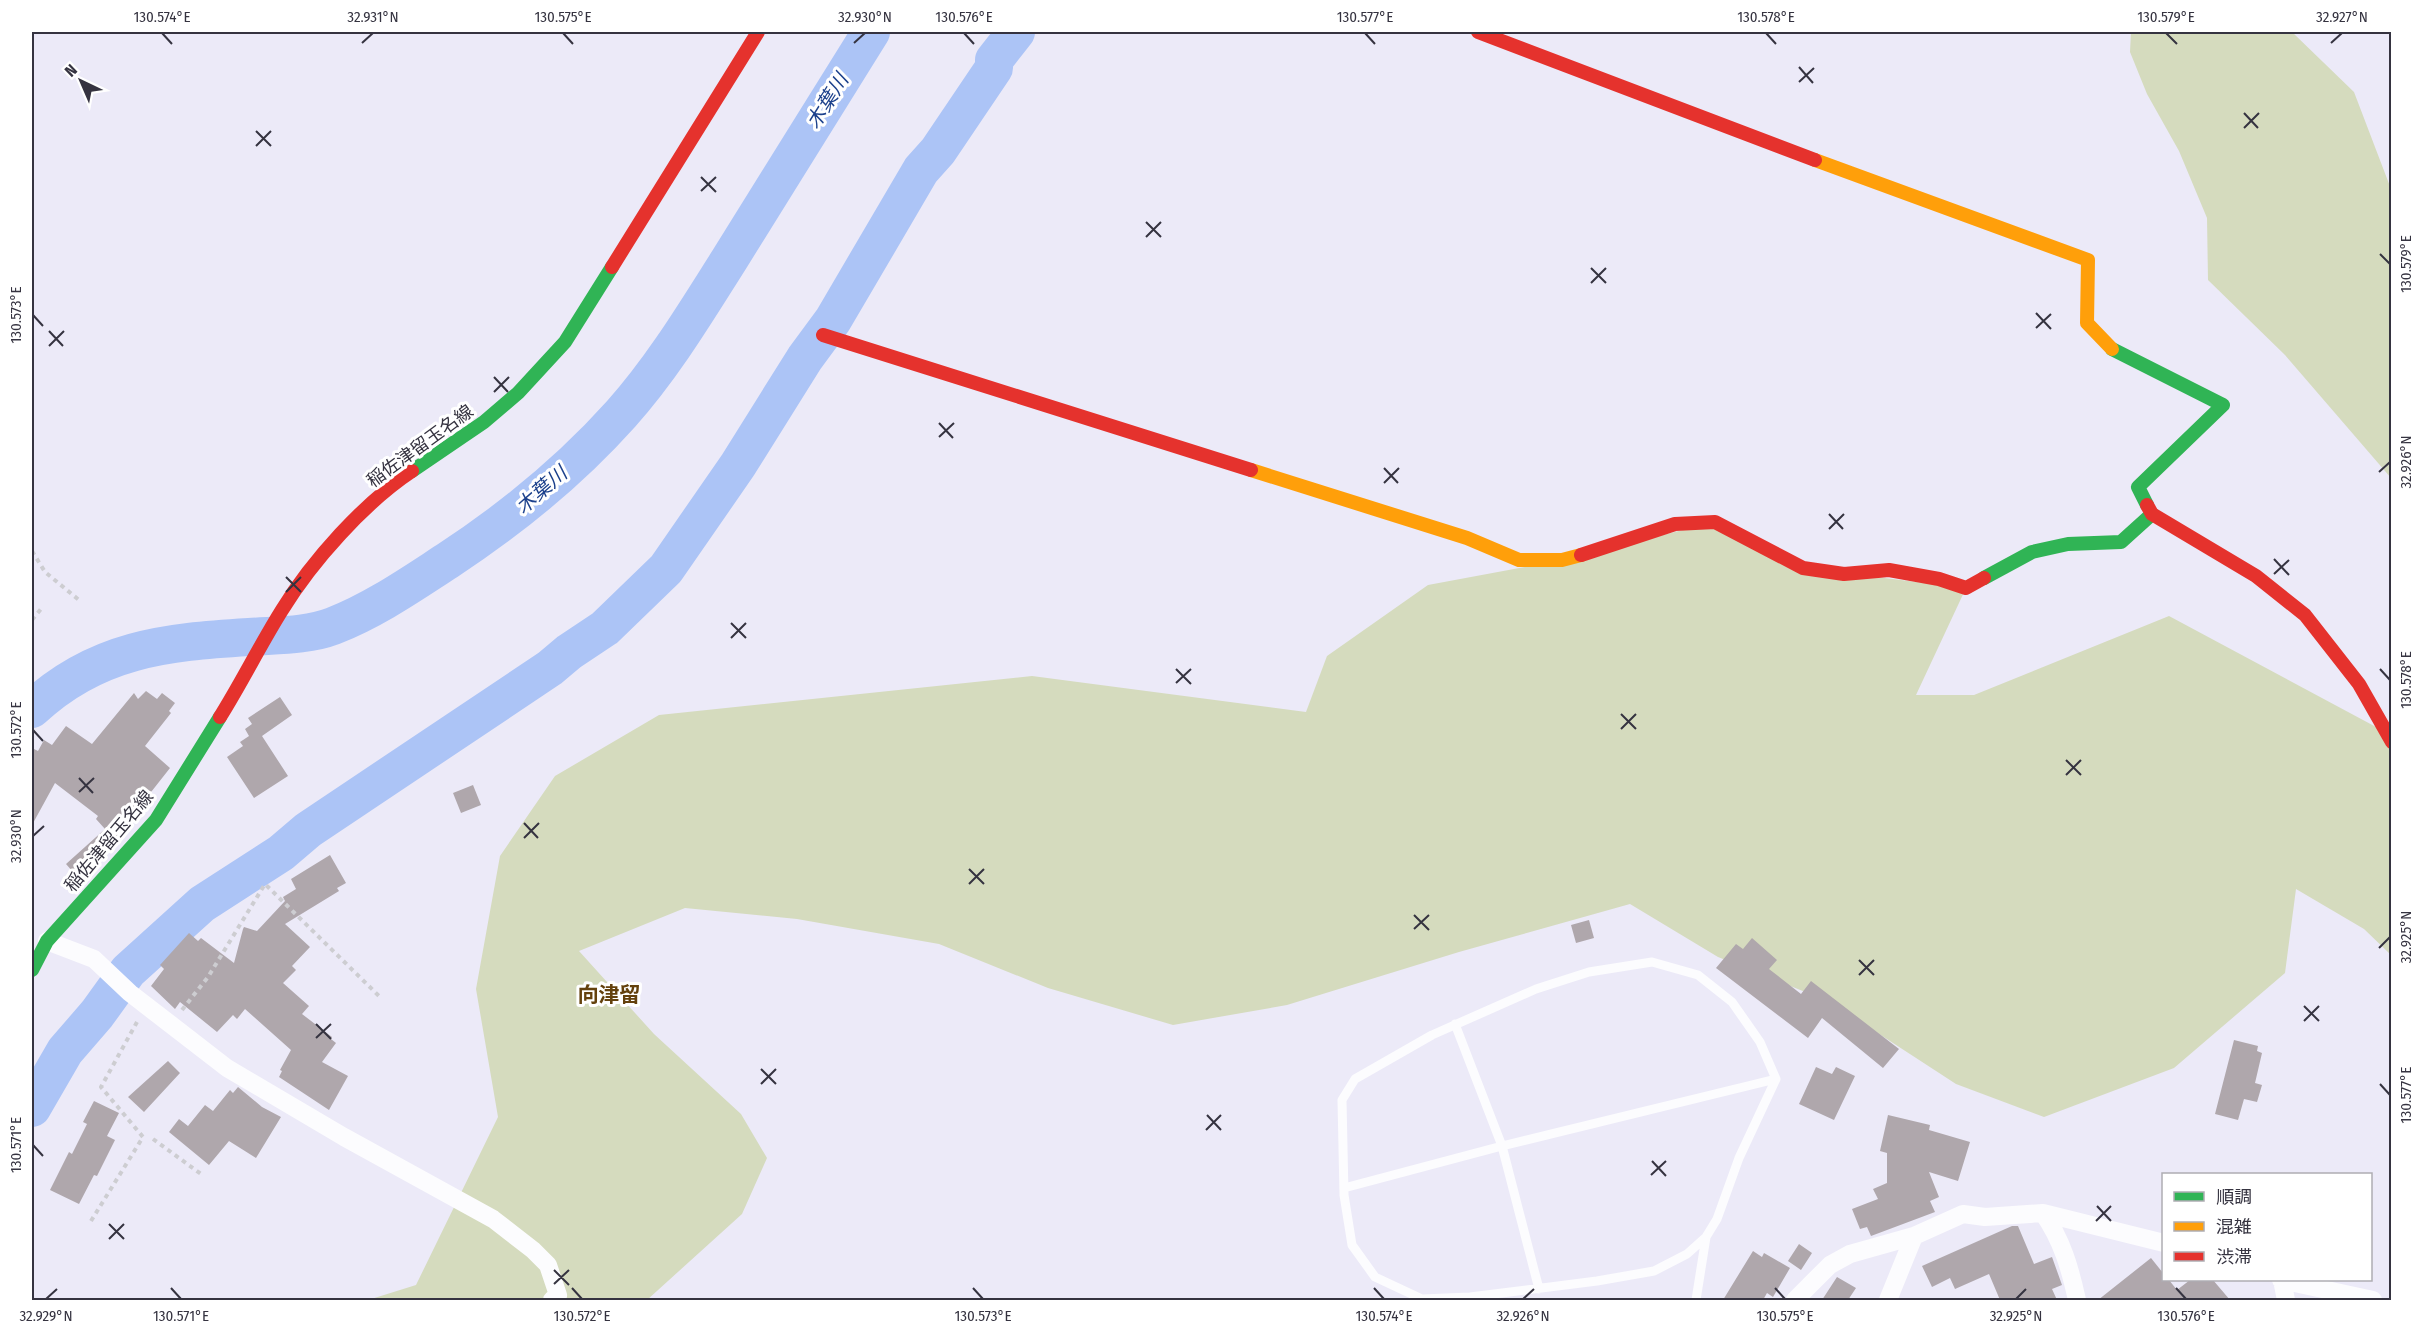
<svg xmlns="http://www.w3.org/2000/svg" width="2423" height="1332" font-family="'Fira Sans Condensed','Noto Sans JP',sans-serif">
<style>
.green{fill:#d5dbbe}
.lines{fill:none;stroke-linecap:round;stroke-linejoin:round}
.river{stroke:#acc4f6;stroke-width:38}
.building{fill:#afa7ac}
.path{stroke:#cdcdd1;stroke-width:4;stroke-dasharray:4.5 4.5;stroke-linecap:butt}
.lane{stroke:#fcfcfe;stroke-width:9}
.street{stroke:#fcfcfe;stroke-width:18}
.fast{stroke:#30b455;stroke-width:14}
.slow{stroke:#ff9f0a;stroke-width:14}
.jam{stroke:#e5322d;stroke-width:14}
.ticks{fill:none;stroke:#353340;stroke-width:2}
.labels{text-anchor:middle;stroke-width:6;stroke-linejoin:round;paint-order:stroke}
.street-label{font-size:18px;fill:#353340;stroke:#fff}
.water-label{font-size:20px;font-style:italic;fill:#1c418c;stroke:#fff}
.quarter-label{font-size:21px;font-weight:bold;fill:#64410d;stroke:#fff}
.neatline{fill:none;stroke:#353340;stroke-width:2}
.ticks-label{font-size:15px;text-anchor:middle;fill:#353340}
</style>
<rect width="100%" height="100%" fill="#eceaf8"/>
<path class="green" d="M2131,32H2292L2354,92L2391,189V478L2285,355L2208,280L2207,218L2179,151L2147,94L2130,52Z
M1715,522L1803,568L1966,588L1916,695H1974L2169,616L2391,735V955L2364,929L2296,889L2285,973L2174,1068L2044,1117L1956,1084L1830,1002L1718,957L1630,904L1459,952L1287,1005L1173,1025L1048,988L939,944L797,919L685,908L579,951L654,1034L741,1114L767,1158L742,1214L647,1300H368L416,1285L498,1117L476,989L500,856L555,776L659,715L1032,676L1306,712L1327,656L1428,585L1562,560Z"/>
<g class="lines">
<path class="river" d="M32,709C96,649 166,642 249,637C276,635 307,636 333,626C374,610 410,585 447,561C511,519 570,471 621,414C663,367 696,312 729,260C777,184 824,108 871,32
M32,1108L65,1051L97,1014L128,971L202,904L281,853L308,830L550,668L569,652L605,628L666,569L738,465L805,358L833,320L921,170L938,151L994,68V60L1016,32"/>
</g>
<path class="building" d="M146,691L157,699L162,693L175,703L169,711L171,713L145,746L170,768L144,801L145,803L119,840L81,881L66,864L105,829L96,819L98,816L55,783L32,825V748L38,751L44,740L52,745L66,726L92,744L134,693L138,699Z
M280,697L292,715L262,736L288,776L254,798L227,757L243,746L240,742L249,736L245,729L252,724L248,718Z
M473,785L481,805L461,813L453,793Z
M330,855L346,883L337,888L339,891L285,924L310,947L292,966L296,970L283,983L309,1006L302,1014L332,1037L331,1039L336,1043L322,1062L348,1076L329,1110L279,1077L282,1071L280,1070L291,1050L245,1009L237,1019L233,1015L217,1032L180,1002L175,1009L151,986L164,969L160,965L189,933L198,941L201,938L234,963L243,929L244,927L257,931L285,901L283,897L296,889L291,879Z
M1589,920L1594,938L1576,943L1571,925Z
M1752,938L1777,960L1769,969L1801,994L1811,981L1899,1049L1883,1068L1822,1018L1808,1038L1716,968L1736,944L1743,949Z
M2234,1040L2258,1046L2257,1051L2262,1053L2255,1083L2262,1085L2257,1102L2244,1099L2238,1120L2215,1114Z
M168,1061L180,1073L144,1112L128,1097Z
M1816,1067L1832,1074L1836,1067L1855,1076L1834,1120L1799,1104Z
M238,1087L262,1107L281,1117L256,1158L229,1141L209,1165L169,1132L179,1119L188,1126L205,1105L213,1111L230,1090L233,1093Z
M94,1101L119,1113L107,1136L115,1140L97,1176L94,1175L79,1204L50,1190L69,1152L72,1154L87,1124L83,1122Z
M1888,1115L1930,1125L1929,1130L1970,1142L1958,1181L1929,1172L1939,1197L1930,1201L1935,1212L1871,1236L1867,1227L1860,1229L1852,1209L1878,1199L1873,1189L1887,1183V1153L1880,1151Z
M2012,1226H2018L2034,1264L2052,1257L2062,1285L2052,1289L2057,1300H2000L1989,1274L1955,1289L1950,1278L1932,1287L1922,1266Z
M1799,1244L1812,1253L1801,1270L1788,1261Z
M1753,1251L1762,1257L1764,1253L1790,1268L1773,1297L1767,1293L1763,1300H1723Z
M2151,1258L2163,1273V1280H2169L2177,1290L2190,1280H2213L2230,1300H2098Z
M1837,1277L1856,1288L1848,1300H1822Z"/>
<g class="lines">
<path class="path" d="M32,551L45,572L79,600
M32,620L41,609
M182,1010L208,977L265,884L379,996
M153,1139L201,1174
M91,1221L143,1137L101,1087L137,1022"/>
<path class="lane" d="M1652,962L1698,975L1732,1002L1760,1042L1776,1079L1739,1158L1717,1219L1706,1237L1687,1254L1654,1271L1597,1281L1470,1297L1422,1299L1375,1277L1352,1245L1344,1195L1342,1100L1355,1079L1432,1035L1536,989L1589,972Z
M1455,1024L1502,1146L1776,1079
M1344,1188L1502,1146L1539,1289
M1696,1300L1706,1237"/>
<path class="street" d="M47,941L94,959L130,993L227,1068L344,1137L493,1219L533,1250L548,1265L558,1295L552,1300
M2043,1213C2062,1240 2070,1268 2077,1300
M2281,1280L2373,1300
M2282,1280L2286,1300
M1795,1300L1830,1265L1850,1254L1914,1236L1963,1214L1985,1217L2043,1213L2164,1243
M1888,1300L1914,1236"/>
<path class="fast" d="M2112,349L2223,405L2138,487L2147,505
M412,471L484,422L518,393L565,342L612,267
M1984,578L2032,552L2068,544L2121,542L2152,514
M32,970L47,941L156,820L220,717"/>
<path class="slow" d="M1815,160L2088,260L2087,323L2112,349
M1251,470L1467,538L1519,560H1562L1581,555"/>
<path class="jam" d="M1478,32L1815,160
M612,267L758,32
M823,335L1251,470
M2147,505L2152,514L2256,576L2305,615L2359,684L2392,742
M1581,555L1675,524L1715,522L1803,568L1844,574L1889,570L1939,579L1966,588L1984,578
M220,717C242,682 260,645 282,610C312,561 364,503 412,471"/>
</g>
<path class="ticks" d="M162,33L172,44M563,33L573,44M964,33L974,44M1365,33L1375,44M1766,33L1776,44M2166,33L2177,44M362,43L373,33M854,43L865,33M2331,43L2342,33M1799,67L1813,83M1799,82L1814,68M2244,113L2258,128M2244,128L2259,113M256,131L271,146M256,146L271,131M701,177L716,192M701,191L716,177M1146,222L1161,237M1146,237L1161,222M2380,254L2390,264M1591,268L1606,283M1591,283L1606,268M2036,313L2051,329M33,315L43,326M2036,328L2051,314M49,331L63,346M49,346L64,331M494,377L508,392M494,392L509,377M939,423L953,438M939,437L954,423M1384,468L1398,483M2379,472L2390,462M1384,483L1399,468M1829,514L1843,529M1829,529L1844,514M2274,559L2289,575M2274,574L2289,560M286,577L301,592M286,592L301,577M731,623L746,638M731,638L746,623M1176,669L1191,684M2380,669L2390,680M1176,683L1191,669M1621,714L1636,729M1621,729L1636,714M33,730L43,741M2066,760L2081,775M2066,775L2081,760M79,778L93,793M79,792L94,778M524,823L538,838M33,836L44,826M524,838L539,823M969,869L984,884M969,884L984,869M1414,915L1429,930M1414,929L1429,915M2379,948L2390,937M1859,960L1874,975M1859,975L1874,960M2304,1006L2319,1021M2304,1021L2319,1006M316,1024L331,1039M316,1038L331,1024M761,1069L776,1084M761,1084L776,1069M2380,1084L2390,1095M1207,1115L1221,1130M1206,1130L1221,1115M33,1145L43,1156M1652,1161L1666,1176M1651,1175L1666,1161M2097,1206L2111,1221M2096,1221L2111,1206M109,1224L124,1239M109,1239L124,1224M554,1270L569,1285M554,1284L569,1270M171,1288L181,1299M572,1288L582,1299M973,1288L983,1299M1374,1288L1384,1299M1775,1288L1785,1299M2176,1288L2186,1299M46,1299L57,1289M1523,1299L1534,1289M2016,1299L2026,1289"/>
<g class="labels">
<g class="street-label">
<text transform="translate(420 446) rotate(-36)" y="6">稲佐津留玉名線</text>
<text transform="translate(109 841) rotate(-50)" y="6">稲佐津留玉名線</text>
</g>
<g class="water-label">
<text transform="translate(827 101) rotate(-58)" y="7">木葉川</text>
<text transform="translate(541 490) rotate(-41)" y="7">木葉川</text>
</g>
<g class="quarter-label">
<text x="609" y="1002">向津留</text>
</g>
</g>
<rect width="2423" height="1332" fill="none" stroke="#ffffff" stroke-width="66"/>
<rect x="2162" y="1173" width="210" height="108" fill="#ffffff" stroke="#aeadb3" stroke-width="1.5"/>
<rect x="2174" y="1192" width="30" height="9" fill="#30b455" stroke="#aeadb3" stroke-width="1.5"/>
<text x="2216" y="1203" font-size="18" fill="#353340">順調</text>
<rect x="2174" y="1222" width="30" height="9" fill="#ff9f0a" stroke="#aeadb3" stroke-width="1.5"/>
<text x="2216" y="1233" font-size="18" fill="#353340">混雑</text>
<rect x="2174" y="1252" width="30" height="9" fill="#e5322d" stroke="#aeadb3" stroke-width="1.5"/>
<text x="2216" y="1263" font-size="18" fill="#353340">渋滞</text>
<g transform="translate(81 81) rotate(316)" stroke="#ffffff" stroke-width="4.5" paint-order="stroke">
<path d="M0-4.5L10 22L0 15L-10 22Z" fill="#353340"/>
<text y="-9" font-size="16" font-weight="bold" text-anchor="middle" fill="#353340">N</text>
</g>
<rect x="33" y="33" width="2357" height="1266" class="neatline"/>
<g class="ticks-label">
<text x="162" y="22">130.574°E</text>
<text x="373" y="22">32.931°N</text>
<text x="563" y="22">130.575°E</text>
<text x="865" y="22">32.930°N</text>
<text x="964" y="22">130.576°E</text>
<text x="1365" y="22">130.577°E</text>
<text x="1766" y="22">130.578°E</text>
<text x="2166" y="22">130.579°E</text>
<text x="2342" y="22">32.927°N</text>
<text transform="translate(2406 264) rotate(-90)" y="5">130.579°E</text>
<text transform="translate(16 315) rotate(-90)" y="5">130.573°E</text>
<text transform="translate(2406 462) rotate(-90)" y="5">32.926°N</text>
<text transform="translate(2406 680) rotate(-90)" y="5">130.578°E</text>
<text transform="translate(16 730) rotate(-90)" y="5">130.572°E</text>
<text transform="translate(16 836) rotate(-90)" y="5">32.930°N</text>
<text transform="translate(2406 937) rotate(-90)" y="5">32.925°N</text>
<text transform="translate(2406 1095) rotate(-90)" y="5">130.577°E</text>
<text transform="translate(16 1145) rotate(-90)" y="5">130.571°E</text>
<text x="46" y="1321">32.929°N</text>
<text x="181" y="1321">130.571°E</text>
<text x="582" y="1321">130.572°E</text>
<text x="983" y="1321">130.573°E</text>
<text x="1384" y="1321">130.574°E</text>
<text x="1523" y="1321">32.926°N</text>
<text x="1785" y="1321">130.575°E</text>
<text x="2016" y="1321">32.925°N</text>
<text x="2186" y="1321">130.576°E</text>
</g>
</svg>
